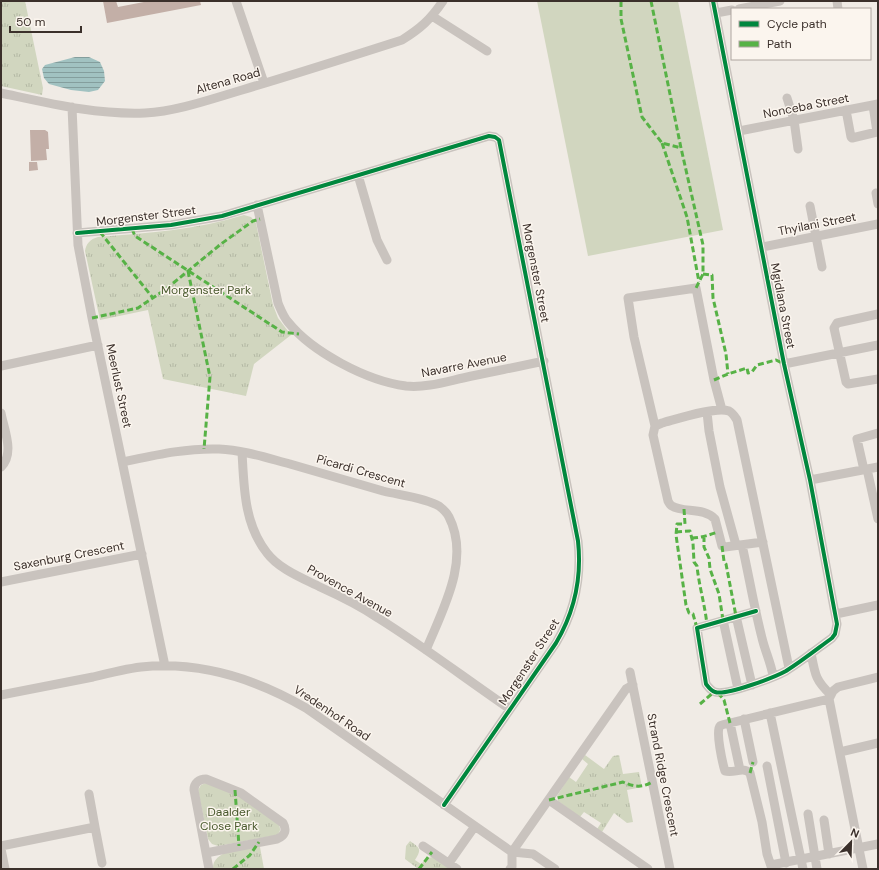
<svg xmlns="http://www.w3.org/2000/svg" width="879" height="870" font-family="'DM Sans',sans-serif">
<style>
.green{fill:#d1d6bf}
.park{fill:url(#park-tufts)}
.water{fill:url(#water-rules)}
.building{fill:#c3afa7}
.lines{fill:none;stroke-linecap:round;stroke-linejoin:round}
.street{stroke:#c9c3be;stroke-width:9}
.quiet{stroke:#57b246;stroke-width:3;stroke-dasharray:6 3;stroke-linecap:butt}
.cycleway-casing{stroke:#fbf5ee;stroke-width:6}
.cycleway{stroke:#00873e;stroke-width:4}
.labels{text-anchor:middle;stroke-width:3;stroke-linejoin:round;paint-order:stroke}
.street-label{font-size:12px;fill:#3b302b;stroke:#fbf5ee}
.park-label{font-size:12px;fill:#4a5a2e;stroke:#fbf5ee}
</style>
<defs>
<pattern id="park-tufts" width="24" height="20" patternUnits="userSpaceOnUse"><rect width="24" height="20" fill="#d1d6bf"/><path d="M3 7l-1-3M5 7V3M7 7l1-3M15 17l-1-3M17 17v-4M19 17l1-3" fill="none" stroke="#b4b8a4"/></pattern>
<pattern id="water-rules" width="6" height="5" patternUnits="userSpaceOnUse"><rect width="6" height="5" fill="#a1c2c1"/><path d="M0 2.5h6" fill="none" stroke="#849e9d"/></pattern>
</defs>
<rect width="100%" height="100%" fill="#f0ebe5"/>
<path class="green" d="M537,1H678L723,230L588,256Z"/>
<path class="park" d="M1,1H25L43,88L42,95L1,86Z
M244,215L251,217L256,223L273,305L278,318L291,335L254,364L246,396L163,379L148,310L100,320L85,251C86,244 90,239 98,237C147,233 196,230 244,215Z
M585,755L604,769L613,756L619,755L623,774L639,772L642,787L627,790L633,822L627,823L614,813L602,832L597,829L601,823L584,812L580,817L558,801L557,796L569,777L576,782L588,764L582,759Z
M206,783L240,796L279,825C281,830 280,832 277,835L218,846L212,844L208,839L198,790L201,785Z
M410,841C420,848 422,849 415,860L421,864L427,858L433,857L451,869H417V868L405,859L406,846Z
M260,847L264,869H213C212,849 245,849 260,847Z"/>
<path class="water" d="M75,57H89L100,62L104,71L105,81L98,90L89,92L71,90L49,84L44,78L42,69L45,65Z"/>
<path class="building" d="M103,1H116L118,7L149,1H200L201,5L107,23Z
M30,130H45L48,132L49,149H46L47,160L31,161Z
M29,162H37L38,170L29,171Z"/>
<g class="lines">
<path class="street" d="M236,1L264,83
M713,1L784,364L810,480L837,624L835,634L832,638C817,649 802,661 786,671C775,677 726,696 715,692C711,691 709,688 706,684L697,628L756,611
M837,1L838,9
M739,9L780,1
M716,13L732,10
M432,16L487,51
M1,93C48,103 96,115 145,113C178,111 211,99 242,90C296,74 349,57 402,40C421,28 430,20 443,1
M787,98L794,120L798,149
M72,107L78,245L92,318L165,666
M846,110L851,137L852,138L877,132L873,105
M739,131L878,104
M358,175L377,240L387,260
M876,193L878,204
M257,205L278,303C281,310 283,316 288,322C312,352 367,381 406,386C425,388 445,382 463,378C490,372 517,367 544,361
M810,206L822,267
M77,233L171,225L222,216L489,136L495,137L499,140L578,541C582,578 575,611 556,643L444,805
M762,247L878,224
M878,314L837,323L834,328L846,382L848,384L878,379
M784,364L878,345
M1,366L98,345
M707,412L709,431L720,487L736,545
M1,413C4,430 15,453 1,467
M655,426L634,337L628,298L696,288L714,380L722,410
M242,452C244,487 244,524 267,553C279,569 302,578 320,587C340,596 360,606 378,618C423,646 466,679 510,709
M123,462C156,455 185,448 219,449C243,450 267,458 290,464C321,473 352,482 383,491C399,495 426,498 439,506C443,509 447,513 449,517C471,560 442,611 426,650
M867,469L878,519
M864,470L857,439L878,433
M810,480L878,467
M763,542L725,547L722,546L715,519C704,507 683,513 672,506C670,505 669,503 668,501L653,435L655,426L662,423C677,419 716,406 729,411C733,413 735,417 737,420L789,668
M742,545C749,576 754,607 762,638C765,651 771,663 773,676
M1,582L142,554
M836,614L878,605
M736,616L752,685
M723,620L738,689
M811,653C815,674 815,680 831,695
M630,672L670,869
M1,695C32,689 63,683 93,677C109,673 125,669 141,667C200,661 256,679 306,708L512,852L533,854L555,869
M829,699L863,869
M829,699L833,691L838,687L878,677
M770,713L803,869
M744,719L753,762
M730,723L740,770
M840,752L878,743
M767,766L786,863
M549,800L648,869
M808,814L817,869
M824,820L829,854
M95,827L102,863
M1,846L95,827L89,794
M423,846L457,869
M1,849L5,869
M512,852L626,689L633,685
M206,853L277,839C285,836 287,830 283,823L241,793L206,779C199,779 194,783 194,790L209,869
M449,863L475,826
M771,865L878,844
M510,869L512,867V852
M772,869L767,854L762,822L750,773C742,766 734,774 725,771C723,765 715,730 720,726C722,724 727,724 730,723L829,699"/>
<path class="quiet" d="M621,1V19L642,117L662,143L681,148
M651,1L681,148L703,245V274L696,288
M662,143L687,217L699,282
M132,229L135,236L282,332L299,334
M100,232L153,298
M188,271L210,377L204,449
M703,274L712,275L713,298L726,354L728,374
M92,318L138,308L166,289L221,244L253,221L260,219
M714,380L728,374L747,368L748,373L752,372L757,365L776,360L784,364
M684,509L685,524H677L676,535L686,605L689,613L693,614L697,628
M676,532L690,531L693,543L694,562L697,566C699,586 705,605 707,625
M704,536V547L709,558L710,569L719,594L723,620
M692,538C701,538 709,535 718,532
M722,546L724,561L726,564L736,616
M718,693L724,700L730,723
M700,704L714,692
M750,773L753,762
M235,790L239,846
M549,800L623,782C634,787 642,788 652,782
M233,869L250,855L259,842
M419,869L432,852"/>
<defs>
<path id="cycleway" d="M713,1L784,364L810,480L837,624L835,634L832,638C817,649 802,661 786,671C775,677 726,696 715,692C711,691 709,688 706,684L697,628L756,611
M77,233L171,225L222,216L489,136L495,137L499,140L578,541C582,578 575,611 556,643L444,805"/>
</defs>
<use href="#cycleway" class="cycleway-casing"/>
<use href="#cycleway" class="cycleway"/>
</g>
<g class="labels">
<g class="street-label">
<text transform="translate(228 81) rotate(-16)" y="4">Altena Road</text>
<text transform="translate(806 106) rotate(-11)" y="4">Nonceba Street</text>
<text transform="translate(146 216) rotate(-7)" y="4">Morgenster Street</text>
<text transform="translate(817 224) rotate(-11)" y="4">Thyilani Street</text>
<text transform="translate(536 273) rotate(79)" y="4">Morgenster Street</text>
<text transform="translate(783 306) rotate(79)" y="4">Mgidlana Street</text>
<text transform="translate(464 365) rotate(-11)" y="4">Navarre Avenue</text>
<text transform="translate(119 386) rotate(78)" y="4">Meerlust Street</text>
<text transform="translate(361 471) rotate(16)" y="4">Picardi Crescent</text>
<text transform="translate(69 556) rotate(-11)" y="4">Saxenburg Crescent</text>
<text transform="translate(350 591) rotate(29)" y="4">Provence Avenue</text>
<text transform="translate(529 662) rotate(-57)" y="4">Morgenster Street</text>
<text transform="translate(332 713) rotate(34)" y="4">Vredenhof Road</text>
<text transform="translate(663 775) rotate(79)" y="4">Strand Ridge Crescent</text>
</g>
<g class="park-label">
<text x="206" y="294">Morgenster Park</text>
<text x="229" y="816">Daalder<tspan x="229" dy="14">Close Park</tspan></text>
</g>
</g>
<rect width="879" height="870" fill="none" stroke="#3b302b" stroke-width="4"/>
<rect x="731" y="8" width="140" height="52" fill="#fbf5ee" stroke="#aea6a0"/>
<rect x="739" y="21" width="20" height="6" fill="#00873e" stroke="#aea6a0"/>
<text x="767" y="28" font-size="12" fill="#3b302b">Cycle path</text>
<rect x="739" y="41" width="20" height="6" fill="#57b246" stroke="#aea6a0"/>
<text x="767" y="48" font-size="12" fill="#3b302b">Path</text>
<g transform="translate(851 842) rotate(23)" stroke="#fbf5ee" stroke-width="3" paint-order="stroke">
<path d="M0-3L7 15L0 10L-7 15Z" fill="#3b302b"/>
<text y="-6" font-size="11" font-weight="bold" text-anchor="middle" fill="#3b302b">N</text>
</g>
<path d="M10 26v6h71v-6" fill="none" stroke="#3b302b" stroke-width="2"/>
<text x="16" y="26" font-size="12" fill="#3b302b" stroke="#fbf5ee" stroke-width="3" paint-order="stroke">50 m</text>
</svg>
